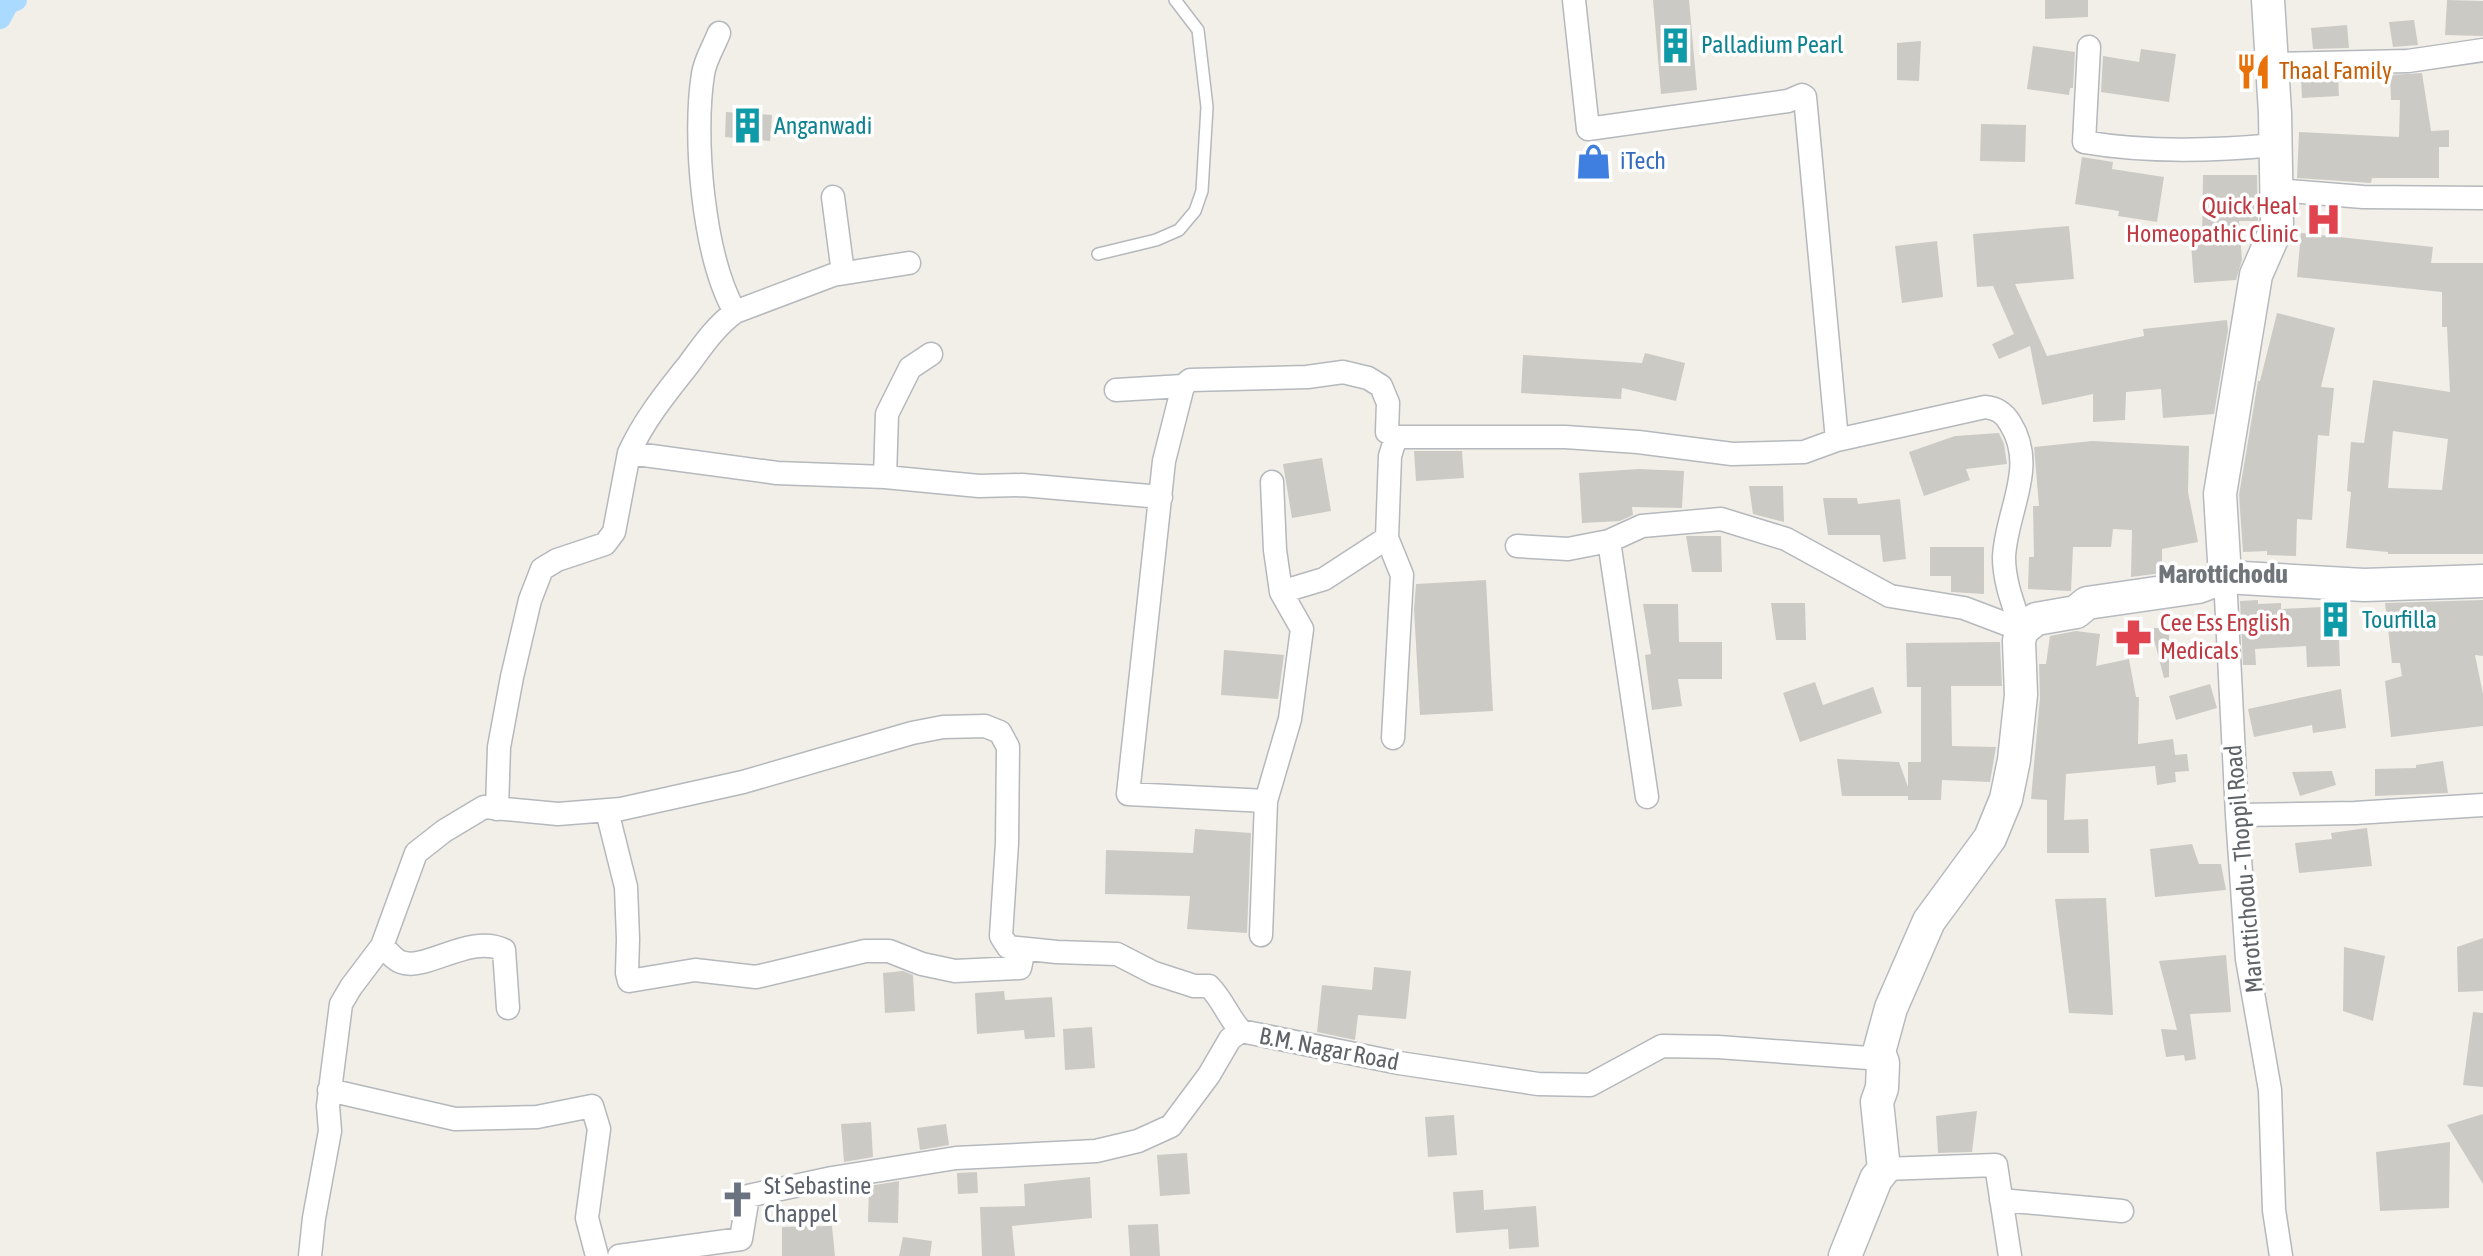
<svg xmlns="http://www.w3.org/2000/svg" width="2483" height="1256" font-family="'Asap Condensed',sans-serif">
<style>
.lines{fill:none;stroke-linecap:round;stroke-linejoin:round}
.canal{stroke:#aadaff;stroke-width:22}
.building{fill:#cccac5;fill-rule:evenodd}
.lane-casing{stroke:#b5b8bc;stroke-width:14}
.street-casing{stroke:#b5b8bc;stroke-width:25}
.secondary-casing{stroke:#b6babf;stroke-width:35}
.lane{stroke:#fff;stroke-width:11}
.street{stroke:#fff;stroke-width:22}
.secondary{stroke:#fff;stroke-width:32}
.labels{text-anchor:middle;stroke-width:7;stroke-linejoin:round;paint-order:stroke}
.culture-label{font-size:24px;fill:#0d838f;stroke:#fff;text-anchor:start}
.food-label{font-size:24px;fill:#c56008;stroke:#fff;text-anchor:start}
.shop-label{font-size:24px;fill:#366cbe;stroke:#fff;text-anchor:start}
.health-label{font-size:24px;fill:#be3a42;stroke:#fff;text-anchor:end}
.street-label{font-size:24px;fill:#5f6368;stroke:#fff}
.worship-label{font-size:24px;fill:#5b616d;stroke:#fff;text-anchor:start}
.neighbourhood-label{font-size:26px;font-weight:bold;fill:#70757a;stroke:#fff}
</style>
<rect width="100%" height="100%" fill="#f1efe8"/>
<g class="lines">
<path class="canal" d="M0,18L8,3L16,0"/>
</g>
<path class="building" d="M1653,0H1689L1697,90L1661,94Z
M2045,0H2088V17L2045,19Z
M2447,0L2483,1V36L2445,35Z
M2414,20L2418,45L2393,47L2389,22Z
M2347,25L2349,48L2313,49L2311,28Z
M1921,41L1919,81L1897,80V43Z
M2033,46L2075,52L2073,88H2070L2069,95L2027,89Z
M2141,49L2176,54L2169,102L2101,92L2103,56L2139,62Z
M2422,73L2431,131L2449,130V147H2439V178H2372L2371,183L2297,178L2299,132L2399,137L2400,100H2391L2390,75Z
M2301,77H2338L2339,96L2302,98Z
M726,112L772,115L770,141L725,137Z
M1981,124L2026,125L2025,162L1980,161Z
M2082,157L2113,162L2112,169L2164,177L2157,222L2118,216L2119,211L2075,204Z
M2203,175H2257L2258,221H2239L2242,260L2236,280L2194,283L2191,244L2202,243Z
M2069,226L2074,279L2015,284L2047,356L2144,336L2143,329L2227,320L2228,330L2214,414L2163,418L2161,389L2126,392L2125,420L2093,422V394L2042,405L2030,346L1999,359L1992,344L2014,334L1993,286L1977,287L1973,234Z
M2301,233L2433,247L2431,263H2483V554H2388V552L2346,548L2351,492L2347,491L2351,442L2364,443L2373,380L2450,392L2447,327H2442V292L2297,277ZM2393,431L2448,439L2442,490L2388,488Z
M1937,241L1943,297L1902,303L1895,246Z
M2277,313L2335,328L2321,387L2334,388L2329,436L2318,435L2312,520L2297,519L2296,556L2267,555V551L2243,552L2239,495L2258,381H2260Z
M1645,353L1685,363L1676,401L1622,388L1621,399L1521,393L1523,355L1642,363Z
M1999,433L2004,444L2007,464L1966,469L1970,480L1924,496L1909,452L1955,436Z
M2092,441L2189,446L2188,492L2198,542L2162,549V573L2131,577L2132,530L2113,529L2111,547H2073L2071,591L2028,589L2029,557H2034L2033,506H2039L2034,447Z
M1414,451H1462L1464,478L1416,481Z
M1322,458L1331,511L1292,518L1283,464Z
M1639,469L1684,471L1682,508L1632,507L1633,515L1620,521L1582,523L1579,473Z
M1749,486H1783L1784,522L1753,514Z
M1823,498H1857L1858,504L1900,499L1906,559L1883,562L1880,535H1828Z
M1686,536H1721L1722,572H1692Z
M1930,547H1984V594L1951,592V576H1930Z
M1486,580L1493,711L1420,715L1414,609L1416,584Z
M2258,600V604L2281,603V609L2323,607V602L2344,603L2349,639L2339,640L2340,666L2307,667L2306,646L2255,649L2256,665H2243L2240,601Z
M2483,600V656L2475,655L2483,694V726L2391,737L2385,681L2402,676L2400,663H2392L2385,603Z
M1771,603H1805L1806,640H1776Z
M1643,604H1678L1679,642H1722V679H1678L1682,706L1652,710L1645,655L1651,654Z
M2151,628H2169V677L2164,678Z
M2076,631L2100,634L2096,666L2129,659L2136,697H2139L2138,744L2173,739L2175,755L2187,754L2189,771L2175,772L2176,782L2157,785L2155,766L2066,774L2064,820L2088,819L2089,853H2047V800L2031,799L2040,697L2039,664H2046L2050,636Z
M2000,642L2002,686H1951L1952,746L1996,747L1990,782L1942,780L1941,800H1908V796H1842L1837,759L1899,762L1908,787V762H1921V687H1907L1906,643Z
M1224,650L1284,655L1278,699L1221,695Z
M1815,682L1823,705L1873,687L1882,713L1800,742L1783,693Z
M2210,684L2217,708L2176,720L2169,696Z
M2341,689L2346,728L2313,733L2312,725L2254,737L2248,709Z
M2443,761L2448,793L2375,796V769L2416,768V765Z
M2332,771L2336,785L2300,796L2292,772Z
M2367,828L2372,866L2299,873L2295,843L2332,839L2331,833Z
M1195,829L1251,833L1247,933L1187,929L1190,896L1105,894L1106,850L1193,853Z
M2192,844L2199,864H2221L2226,890L2155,897L2150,849Z
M2106,898L2113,1015L2069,1013L2055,899Z
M2483,938V991L2458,992L2457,947Z
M2344,947L2385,956L2373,1021L2343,1011Z
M2226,955L2231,1012L2190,1014L2196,1059L2185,1061L2184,1055L2166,1057L2161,1029L2177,1030L2159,961Z
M1374,967L1411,971L1406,1019L1358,1015L1355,1040L1317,1032L1322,985L1372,990Z
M903,971L913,975L915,1011L885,1013L883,973Z
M1004,991L1005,1000L1052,997L1055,1037L1025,1039L1024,1030L977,1034L975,993Z
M2473,1012L2483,1013V1087L2463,1085Z
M1092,1027L1095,1068L1065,1070L1063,1029Z
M1977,1111L1972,1152L1938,1153L1936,1116Z
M2483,1114V1184L2447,1125Z
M1454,1115L1457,1155L1428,1157L1425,1117Z
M871,1122L873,1157L844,1162L841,1124Z
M946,1124L949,1145L920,1150L917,1128Z
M2450,1142L2449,1208L2380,1211L2376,1152Z
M1187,1153L1190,1194L1160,1196L1157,1155Z
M977,1172L978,1193L958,1194L957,1173Z
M1090,1177L1092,1218L1012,1226L1015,1256H982L980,1207L1025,1206L1024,1184Z
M899,1181L898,1223L868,1222L869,1186Z
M1483,1190L1484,1210L1536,1206L1539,1247L1509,1249L1508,1229L1456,1233L1453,1192Z
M1158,1224L1160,1256H1130L1128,1225Z
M832,1226L835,1256H782V1227Z
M903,1237L932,1241L930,1256H899Z"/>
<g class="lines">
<defs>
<path id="lane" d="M1098,254L1156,240L1179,230L1195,211L1202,191L1207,107L1198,30L1175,0"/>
<path id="street" d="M2089,47L2084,142C2147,153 2212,151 2275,145
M2272,64L2408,61L2483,50
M2276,190L2363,197L2483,198
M833,197L843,273
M735,312L833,275L909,263
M1116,390L1183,386
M629,453C644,420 666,393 689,364C703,345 715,327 735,312C703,256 693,137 703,74C705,60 714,46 719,33
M885,477L887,414L910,368L931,354
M1387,538L1402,575L1393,738
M1609,541L1647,797
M1517,546L1568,549L1609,541L1642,526L1721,519L1786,539L1890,596L1964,608L2022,630C2014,606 2004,583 2004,557C2006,511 2038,467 2010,423C2004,413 1997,408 1985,407L1837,440L1805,97L1802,95L1788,101L1588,129L1574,0
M2225,577L2237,815L2247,959L2270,1090L2274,1210L2281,1256
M1281,592L1324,579L1387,538L1390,456L1396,437
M1266,801L1128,794L1164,461L1183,386L1190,380L1307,377L1343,372L1368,378L1381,386L1388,403L1387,432L1396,437H1565L1638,442L1732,454L1804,452L1837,440
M497,809L499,747L512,677L530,600L542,569L557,560L605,544L614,532L629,453L777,473L885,477L979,486L1022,485L1161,497
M607,811L626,887L628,939L627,973L629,981L695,970L756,977L865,951H889L922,964L955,971L1020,968L1024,949
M2237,815L2355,813L2483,805
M1261,935L1266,801L1290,719L1302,629L1281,592L1275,550L1272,482
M382,946C388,951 394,960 401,962C425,972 470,933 504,950L508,1008
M329,1090L455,1119L537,1117L592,1106L599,1129L587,1218L597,1256
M1884,1169L1996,1165L2010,1256
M2001,1200L2122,1211
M310,1256L314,1218L330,1131L328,1106L341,1004L351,987L382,946L416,853L444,831L484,807L558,814L621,809L743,782L912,733L943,727L985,726L1000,732L1008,747L1007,843L1001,936L1008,947L1057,952L1117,954L1154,973L1194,986H1209C1223,1000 1228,1017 1241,1031
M619,1256L741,1239L748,1196L832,1178L956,1158L1096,1151L1138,1141L1171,1126L1209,1075L1230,1039L1241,1031L1399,1063L1538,1084L1590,1085L1662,1046L1718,1047L1882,1059"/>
<path id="secondary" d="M2225,577L2220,494L2256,275L2277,227L2275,113L2268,0
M1845,1256L1876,1179L1884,1169L1877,1102L1882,1088L1883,1063L1879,1052L1891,1008L1929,921L1990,838L2006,799L2014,760L2021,695L2019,641L2022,630L2036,619L2076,612L2087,603L2198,587L2225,577L2364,585L2483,581"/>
</defs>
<use href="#lane" class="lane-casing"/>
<use href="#street" class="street-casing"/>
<use href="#secondary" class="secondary-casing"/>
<use href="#lane" class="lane"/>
<use href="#street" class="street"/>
<use href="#secondary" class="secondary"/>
</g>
<defs>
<symbol id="building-bare" viewBox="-9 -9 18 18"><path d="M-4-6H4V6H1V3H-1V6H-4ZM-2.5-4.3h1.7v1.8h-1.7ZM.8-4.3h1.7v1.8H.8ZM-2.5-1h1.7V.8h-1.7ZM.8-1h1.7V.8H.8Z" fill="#0f9aa8" stroke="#fff" stroke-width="2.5" paint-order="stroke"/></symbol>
<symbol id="restaurant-bare" viewBox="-9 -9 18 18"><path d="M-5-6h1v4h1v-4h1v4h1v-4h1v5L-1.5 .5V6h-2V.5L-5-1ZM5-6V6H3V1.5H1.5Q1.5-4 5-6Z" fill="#e8710a" stroke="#fff" stroke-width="2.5" paint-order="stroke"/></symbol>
<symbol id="shop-bare" viewBox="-9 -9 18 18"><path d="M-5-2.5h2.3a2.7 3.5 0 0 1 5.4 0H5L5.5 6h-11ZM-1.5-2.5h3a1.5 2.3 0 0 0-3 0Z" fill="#3f7fe0" stroke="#fff" stroke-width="2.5" paint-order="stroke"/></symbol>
<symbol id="hospital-bare" viewBox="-9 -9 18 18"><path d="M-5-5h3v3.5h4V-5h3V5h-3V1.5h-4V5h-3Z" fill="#e0444e" stroke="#fff" stroke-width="2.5" paint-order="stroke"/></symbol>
<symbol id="pharmacy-bare" viewBox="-9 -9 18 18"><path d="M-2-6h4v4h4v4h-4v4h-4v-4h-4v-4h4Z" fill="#e0444e" stroke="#fff" stroke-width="2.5" paint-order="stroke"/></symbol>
<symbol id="church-bare" viewBox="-9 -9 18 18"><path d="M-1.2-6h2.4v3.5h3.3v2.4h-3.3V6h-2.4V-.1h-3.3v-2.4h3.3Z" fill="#6b7280" stroke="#fff" stroke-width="2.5" paint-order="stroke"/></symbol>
</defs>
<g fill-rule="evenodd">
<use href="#building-bare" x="1650" y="20" width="51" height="51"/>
<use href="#restaurant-bare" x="2228" y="46" width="51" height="51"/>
<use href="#building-bare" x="722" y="100" width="51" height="51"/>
<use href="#shop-bare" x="1568" y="136" width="51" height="51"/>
<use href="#hospital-bare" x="2298" y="194" width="51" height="51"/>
<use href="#building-bare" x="2310" y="594" width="51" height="51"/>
<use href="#pharmacy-bare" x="2108" y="612" width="51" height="51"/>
<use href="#church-bare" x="712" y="1174" width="51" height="51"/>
</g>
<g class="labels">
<g class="culture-label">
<text x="1701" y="53">Palladium Pearl</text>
<text x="774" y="134">Anganwadi</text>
<text x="2362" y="628">Tourfilla</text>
</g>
<g class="food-label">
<text x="2279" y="79">Thaal Family</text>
</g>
<g class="shop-label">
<text x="1620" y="169">iTech</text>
</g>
<g class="health-label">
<text x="2298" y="214">Quick Heal<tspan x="2298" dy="28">Homeopathic Clinic</tspan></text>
<text x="2160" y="631" text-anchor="start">Cee Ess English<tspan x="2160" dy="28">Medicals</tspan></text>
</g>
<g class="street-label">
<text transform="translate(2244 869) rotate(-95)" y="8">Marottichodu - Thoppil Road</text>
<text transform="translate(1329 1049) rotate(11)" y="8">B.M. Nagar Road</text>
</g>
<g class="worship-label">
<text x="764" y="1194">St Sebastine<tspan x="764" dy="28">Chappel</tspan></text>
</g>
<g class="neighbourhood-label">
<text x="2223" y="583">Marottichodu</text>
</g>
</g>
</svg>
